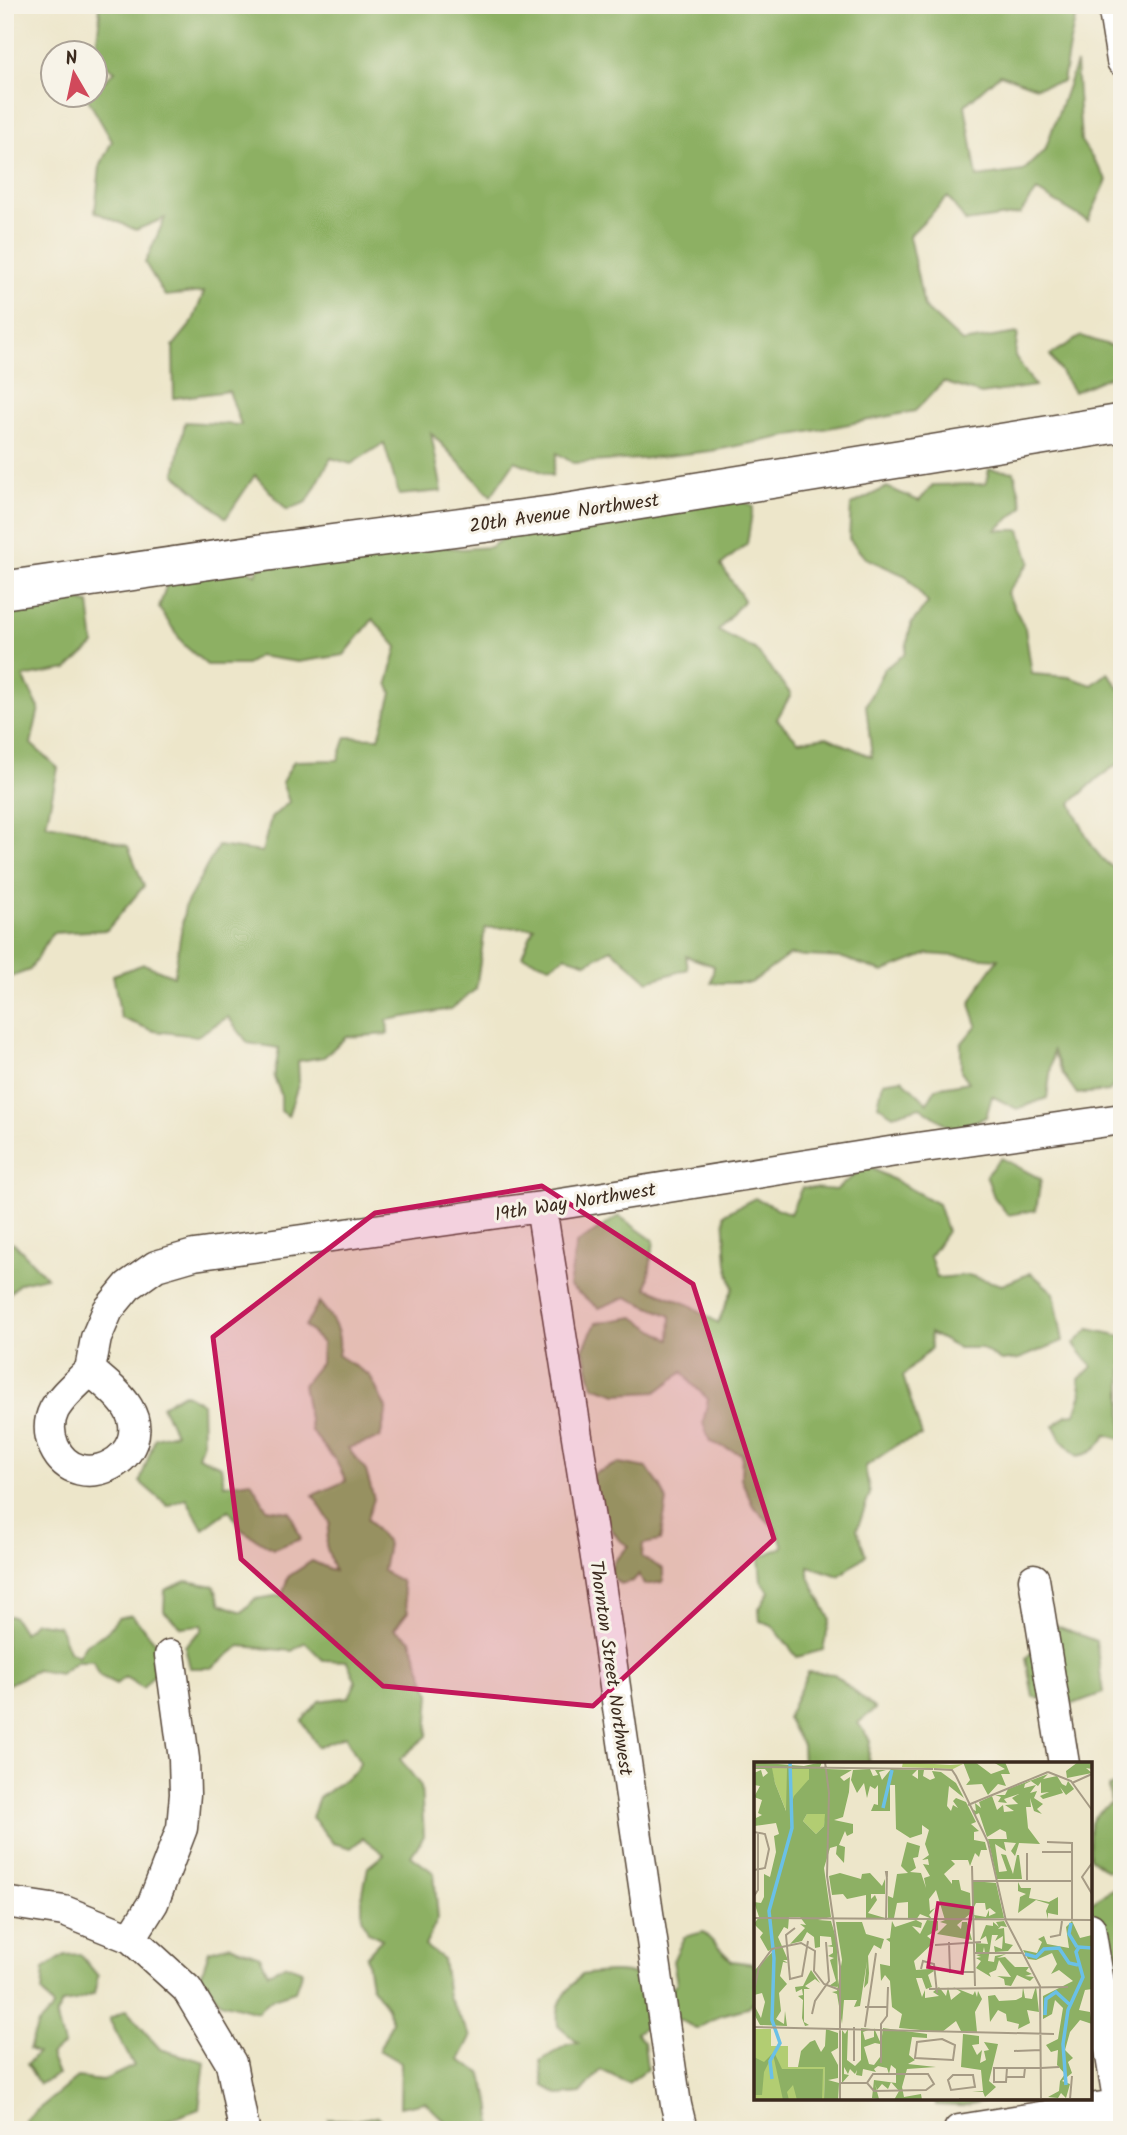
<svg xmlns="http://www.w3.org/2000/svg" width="1127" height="2135" font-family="Kalam,sans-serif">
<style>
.forest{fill:#8db064;stroke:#646d41;stroke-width:2}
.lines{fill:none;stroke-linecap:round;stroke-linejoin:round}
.minor-casing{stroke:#564638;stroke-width:33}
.tertiary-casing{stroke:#564638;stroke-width:40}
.minor{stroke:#fff;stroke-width:30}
.tertiary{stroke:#fff;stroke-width:37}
.marked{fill:#c2185b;fill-opacity:0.2;stroke:#c2185b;stroke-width:5;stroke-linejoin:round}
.labels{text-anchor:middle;stroke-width:6;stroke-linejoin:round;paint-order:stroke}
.street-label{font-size:19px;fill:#3b2a1e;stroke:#f7f3e8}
.inset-river{fill:none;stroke:#6ac0e7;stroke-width:3.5}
.inset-road{fill:none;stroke:#a69b85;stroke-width:2}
.view{fill:#c2185b;fill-opacity:0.15;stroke:#c2185b;stroke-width:3.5}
.inset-edge{fill:none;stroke:#3b2a1e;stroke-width:3.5}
</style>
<rect width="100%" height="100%" fill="#f7f3e8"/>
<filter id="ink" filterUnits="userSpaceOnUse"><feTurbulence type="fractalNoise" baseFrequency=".0143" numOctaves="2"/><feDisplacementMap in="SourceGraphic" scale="14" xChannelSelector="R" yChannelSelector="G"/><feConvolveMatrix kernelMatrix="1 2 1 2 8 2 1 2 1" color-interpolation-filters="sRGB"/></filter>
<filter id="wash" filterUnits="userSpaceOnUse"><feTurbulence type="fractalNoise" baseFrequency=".00686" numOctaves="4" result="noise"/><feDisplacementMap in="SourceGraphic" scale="28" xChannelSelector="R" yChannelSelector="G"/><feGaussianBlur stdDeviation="1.57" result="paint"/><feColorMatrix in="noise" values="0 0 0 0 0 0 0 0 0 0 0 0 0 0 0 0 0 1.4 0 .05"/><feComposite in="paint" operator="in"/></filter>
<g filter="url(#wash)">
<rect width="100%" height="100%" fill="#ede6ca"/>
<path class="forest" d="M98,5H1075L1077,11L1069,46L1063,82L1036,87L1000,74L965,105L977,177L1023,171L1045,150L1076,63L1081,141L1107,180L1088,221L1037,191L1020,214L966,222L948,197L909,236L924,307L962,342L1018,333L1015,356L1035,386L981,394L943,382L915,411L711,451L640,459L573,463L557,453L552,476L515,461L491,496L431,433L442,491L399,495L384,443L351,464L331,458L307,502L287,510L255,475L226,518L175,474L185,422L241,425L229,391L174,398L173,346L192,323L204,292L165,296L145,263L165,218L136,230L95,212L100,166L112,141L86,96L94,94L95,89L115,71L95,57L100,14Z
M1081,336L1115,347L1117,373L1074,392L1050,355Z
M989,469L1014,472L1023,507L996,530H1020L1030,562L1007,593L1025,628L1032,674L1069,677L1092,685L1108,673L1122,692V761L1098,778L1071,803C1081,825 1096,865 1122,871V1076L1109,1091L1077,1094L1063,1074L1053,1051L1047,1098L1017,1109L992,1096L986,1117L954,1130L920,1107L893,1115L878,1105L883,1082L902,1079L927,1103L936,1088L969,1082L961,1071V1044L977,1025L970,1004L983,980L998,959L928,954L883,972L843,958L789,955L751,983H711L714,966L686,956L688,969L648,981L611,949L587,963L566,956L550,966L522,956L534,927L485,928L476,989L451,1009L387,1020L388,1034L346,1037L324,1057L298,1061L299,1082L288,1116L281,1111V1094L274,1078L279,1048L248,1043L228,1017L197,1036L154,1031L121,1018L113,975L144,964L174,976L185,906L218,846L262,852L271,818L289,802L282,782L294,761L338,760L346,737L379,738L392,693L388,683L397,647L373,619L344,655L298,662L258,656L246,665H207L184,645L159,608L177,552L214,546L256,575L268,538L420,544L462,549L490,547L514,531L545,538L560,526L705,476L753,507L747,544L721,565L744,600L718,631L755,649L791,694L777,719L798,741L827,737L872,757L866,705L884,669L905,654L911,624L928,603L906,576L865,558L849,539L851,505L887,487L919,501L933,485L986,484Z
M43,591L89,603L94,645L67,669L23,677L39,708L31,744L58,768L46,824L77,829L128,846L144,886L107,930L52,933L30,970L5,979V612Z
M1001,1158L1041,1179L1036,1210L1008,1215L994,1197L986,1175Z
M866,1165L938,1204L947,1231L930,1256L937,1278L968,1275L1002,1285L1031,1273L1054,1293L1063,1341L1019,1359L1001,1361L981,1348H958L930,1333L931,1348L903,1376L922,1436L898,1444L865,1467L870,1494L857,1529L866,1555L839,1576L809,1566V1577L830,1619L823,1650L797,1657L772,1625L760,1621L759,1609L769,1592L761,1580L759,1558L783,1547L778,1531L753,1506L741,1479L742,1454L710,1442L703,1423L708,1399L692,1384L683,1372L656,1392L617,1394L593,1386L583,1349L596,1323L634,1317L670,1340L671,1316L626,1297L599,1308L569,1286L576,1244L619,1216L654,1241L647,1288L690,1305L718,1323L733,1288L727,1264L724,1214L755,1198L790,1214L802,1187L836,1190Z
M5,1241L14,1243L46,1277L20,1283L5,1298Z
M319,1302C333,1318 343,1334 338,1355L370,1376L387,1410L380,1438L348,1448L366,1471L374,1499L367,1519L388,1544L383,1571L401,1581L408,1612L394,1629L411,1640L430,1694L427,1736L400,1759L421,1786L424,1836L411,1856L434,1873L438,1918L425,1946L443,1959L448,1997L471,2037L459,2060L481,2073C487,2092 495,2110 490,2130H454L425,2102L400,2107L401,2063L379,2050L392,2022L387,2007L371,1985L366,1956L382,1939L368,1932L362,1917V1897L368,1867L384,1854L363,1838L351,1848L333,1843L312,1817L319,1798L357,1770L360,1762L345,1736L318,1747L302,1721L319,1701L349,1697L356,1682L347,1661L323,1660L305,1642L292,1651L240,1646L212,1668H190L185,1646L202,1630V1625L181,1627L164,1611L165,1590L186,1581L214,1586L221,1604L242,1612L255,1599L282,1595L288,1577L312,1561L334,1571L326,1545L330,1522L313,1495L346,1481L336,1461L311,1431L303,1385L321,1362L322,1343L305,1326Z
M1089,1329L1122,1336V1439L1106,1435C1099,1448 1091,1454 1077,1456L1061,1440L1054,1426L1066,1415L1075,1414L1082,1394L1079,1379L1092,1367L1074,1344Z
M184,1393L202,1403L203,1441L198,1456L221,1466L224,1485L251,1481L267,1509L290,1512L301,1539L273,1549L242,1530L229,1510L203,1529L186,1498L168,1506L140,1482L155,1438L175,1433L162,1406Z
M619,1463L647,1468L661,1487L667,1501L660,1541L643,1544L642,1557L663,1569V1582L644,1585L639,1574L633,1581L620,1584L610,1575L613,1562L629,1546L619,1540L591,1499L593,1474Z
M132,1615L156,1643L163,1663L143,1688L125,1677L116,1684L100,1676L93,1661H77L60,1674L37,1670L5,1686V1616H13L24,1633L34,1622L59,1626L69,1651L78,1656L86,1644L106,1633L118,1618Z
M1057,1626L1096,1641L1103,1693L1070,1705L1033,1697L1026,1658Z
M808,1672L834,1674L875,1709L858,1723L870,1740L868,1764H803L802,1745L787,1718Z
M1122,1781V1867L1107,1871L1090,1858C1090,1828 1083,1821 1111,1803L1109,1787Z
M1122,1888V2083L1090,1973V1903L1112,1889Z
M703,1932L732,1961L754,1964L756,1971V2000L747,2008L721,2015L697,2029C667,2012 663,2013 636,2033L644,2042L647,2069L628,2083L601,2070L581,2093L560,2095L544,2086L540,2061L568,2044L578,2043L558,2026C555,2001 566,1993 581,1975C620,1969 635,1970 669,1992L677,1983L673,1961L684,1937Z
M230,1945L260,1956L268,1973L286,1965L302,1971L295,1991L273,1998L257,2012L220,2002L201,1976L209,1951Z
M80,1954L98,1976L94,1994L75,2001L62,2003L56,2015L64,2045L50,2055L58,2075L39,2084L27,2064L37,2053L29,2049L38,2024L51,2012L53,2007L42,1992L44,1969L65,1955Z
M126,2010L160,2049L205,2062L199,2109L163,2122L159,2130H30L25,2120L77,2078L102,2081L134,2066L109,2019Z
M935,2098H995L963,2106L936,2105Z
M378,2116L387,2125L385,2130H328V2119L356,2120Z"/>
</g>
<g filter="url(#ink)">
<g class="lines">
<defs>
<path id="minor" d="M1113,5L1122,61
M541,1207L599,1577L676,2105L682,2130
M90,1370L96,1338L108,1310L128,1286L156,1266L194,1255L541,1207L896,1151L1122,1119
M90,1370C103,1382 119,1393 128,1408C157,1456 78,1499 54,1447C49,1435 48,1422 54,1410C62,1395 78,1383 90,1370Z
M1034,1579L1064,1764
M5,1902L64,1911L131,1938L187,1989L231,2063L244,2130
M1090,1928L1119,2105
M131,1938L153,1903L182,1828L185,1794L184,1759L170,1655
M959,2130L1122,2104"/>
<path id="tertiary" d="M5,590L268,552L556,514L1122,423"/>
</defs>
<use href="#minor" class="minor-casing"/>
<use href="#tertiary" class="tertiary-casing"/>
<use href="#minor" class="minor"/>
<use href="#tertiary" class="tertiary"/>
</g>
</g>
<path class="marked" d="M542,1186L693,1284L774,1539L593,1706L383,1686L241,1559L213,1337L375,1213Z"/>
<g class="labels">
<g class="street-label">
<text transform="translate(564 512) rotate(-8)" y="7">20th Avenue Northwest</text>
<text transform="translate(575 1201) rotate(-9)" y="7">19th Way Northwest</text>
<text transform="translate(612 1668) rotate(82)" y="7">Thornton Street Northwest</text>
</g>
</g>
<g transform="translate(754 1762)">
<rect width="338" height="338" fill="#ede6ca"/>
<path d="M149,0L196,3L209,2L199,7L148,5ZM17,6H33V51L21,21ZM36,7H56L55,17L36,48ZM53,52H72L70,64L62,72L49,59ZM0,267H17V284H34V305H71L70,338H0Z" fill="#b2cd72"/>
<path d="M0,0L50,4L68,0L66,5L73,7L98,8L86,15L90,19L96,15L95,30L89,55L80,58L99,62V71L93,74L91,69L85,83L91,85L90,101L82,92L83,84L76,86L70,106L77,155L64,158L77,159L83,179L84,225L75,224L82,219L76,198L80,196L74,194L79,191V185L73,184L78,183L77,175L66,174V185L61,186L60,175L53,170L48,179L36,182L51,166L46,162L52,163L46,155H35L34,167L30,165L24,175L34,198H29L34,201L29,200L26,214L33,222L25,231L27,249L22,257L30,262L31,249L33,264L6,263L0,252V243L7,256L11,240L8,231L0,233V209L23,185L14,189L6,175L9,171L0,162L5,155L0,140L7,141L10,135V112L16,115L22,90L20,74L25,72L22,61L0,64V40L2,56L8,53L4,51L8,38L0,35L6,24L0,23V11L7,8L9,15L14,11L11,7H0ZM18,6H33L32,49L21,21ZM36,7H55V17L40,34L36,47ZM53,52H71L70,64L62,72L49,59ZM209,0H221L237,12L251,7L239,0H251L256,12H247L252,24L244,22L234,33L228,22L212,23L216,18ZM324,0H338V7L332,6L338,11L313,16L312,9ZM116,7L119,14L124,13L121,8H132L125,10L128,18L137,7L163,8L158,13L164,17V8H170L169,14L176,18L181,16L178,9L187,10L202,21L210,36L195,24L193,44L197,49L199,43L204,46L199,39L202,36L212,40L222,60L217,62L225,69L220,70V78L231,80L233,88H227L225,95L221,91L216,104L214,98H197L201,102L190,112L198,122V118H205L207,128L216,131L217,151L203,163L207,167L208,160H213L218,178L183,172L193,162L186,160L191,158L182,128L175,137L176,149L181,146L175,153L178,157L166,152L162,158L168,161L167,166L158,164L166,172L173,158L184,159V168L173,174L180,180L160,199L162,208L175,207L176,202L180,209L174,213L178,225L172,227L168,216H162L168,235L171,228V236L185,234L179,230L185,225L192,234L194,225L197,238L207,230L199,225L219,233L221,229L223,235L224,229L228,237L221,250L223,270L207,269L202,259L188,270L145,266L148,252L138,245L136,219L131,213L127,219L126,202L136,204V180L132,177L136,176L138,159L141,165L162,158L154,157V140L143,141L140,156H134V134L139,136L143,112L154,111L147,104L153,80L166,84L164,95L159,96L162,106L156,110L167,111L172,126L170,116L176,114L169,102L175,103L174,97L168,98L175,93L171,82L175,68L168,63V72L156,76L142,67L141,23H136V49H117L120,42L124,43V23L121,27L116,24L113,36L110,21L103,31L97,18L99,8ZM294,12L289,17L303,14L308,22L312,24L314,19L320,27L312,33L306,25L309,31L289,37L286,34L295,30L287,31V20L284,24L277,19L271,22L270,26L282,23L276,31L283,29L280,36L289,42L283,47L288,52L280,49L276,36L277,45H272L274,66L286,82L265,81L261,94L257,89L262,81L250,80L252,89L241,82L245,110L253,109L247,92L252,93L259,112L263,93H265L268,117H243L234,77H253L252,70L246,67L233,75L225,51L221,53L218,47L222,49L221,41L227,46L225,40L238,34L243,48L249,43L250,50L260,49L251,43L264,42L258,36L265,32L250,37L253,41L244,40L247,35L241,33H251L254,27ZM86,111L107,117L108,112L116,111L128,124L131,117V132H117V137L121,133L123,138L114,151L131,156H112V133L93,137L89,132L78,133L75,114ZM219,119L242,121L250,156L221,157L220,153L232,155L235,148V154L242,151L236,146L232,148L231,141H222L219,147ZM264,120L267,126H277L275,136L295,140L304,135V153L294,151V157L292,149L295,142L282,138L264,151L266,135L272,132L264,129ZM250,159L253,165L247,164L244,167L250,166L251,181L259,183L254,189L241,190L240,184L248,187L249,174L241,179L244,173H238L234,199L240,200L241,194L252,192L243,196L251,195L261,205H275L272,209L278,212L271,214L280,215L276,219L263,213L257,224L251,223L250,217L243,214L257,215L245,198L242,208L235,211L237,215L222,206L227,199L222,196L227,195L222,193L231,191L230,185L229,190H222V181L234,182L232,174L226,178L232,163L239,164V160L245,165L242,160ZM318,159L326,176L338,173V227L331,228L325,248L336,250L338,262L326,258L316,270L311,288L319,296L314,300L318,311L308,319L316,322L312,336L307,331L304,336L294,335L305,329L306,319L311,312L303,303L304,288L297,290L292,283L304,277L309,246L301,238L298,252L289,257V234L319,219L305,208L297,212L303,202L298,191L282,198L274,197L269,188L283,191L288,180L284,177L290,174L293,182L315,186L312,165ZM82,160H108L112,172L130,177L127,187L120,183L114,194L115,211L114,221L110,226L113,199L106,244L100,245L103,238H90L88,262L83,232L78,230L83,229L88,198ZM57,208L66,221L61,217L51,224L56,227H50V260L55,263L51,264L48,256L49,238L44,234L49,233L48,227L42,230L41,225L49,224ZM282,224L285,250L273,248L276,261L264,267L265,262L253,259L252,252L244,248L236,260L234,234L241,233L245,239L262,238L268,235L269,225L271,236L278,237ZM107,266L117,267L109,270L111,278L120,275V266L127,282L129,266L173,272V276L158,275L155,293L161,298L154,302L182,305L153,307L148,325L150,335L167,332L168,338H140L145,329L137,320L134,327L128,322L123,328L121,322L125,337L118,336L120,318L142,321V307L137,303L135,312L133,306L124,304L120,307L122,310L109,307L108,314L102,313L103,308L101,312L96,307L94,312L90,305V312L95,313L88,321V268L91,272L94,267L93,298L101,304L107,298ZM121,281L126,282V295L120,303L115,302L110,285ZM72,267L84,271V286L77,290L84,303V316L74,318L85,321L84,338H70L71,305H44L47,289L56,280L61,278L67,290L71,284ZM209,272L225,274V282L218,283L223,293L228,288L226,301L232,298L230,289L235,288L230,280L244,282L235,319L242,325L231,335L229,330L218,329H229L227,308L207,305ZM20,290L28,307H69L68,338H43L39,323L33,330L35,338H29L19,292L10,310L8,333H0V295L10,300Z" fill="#8db064" fill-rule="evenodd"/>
<path class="inset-river" d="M129,46L138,8M317,161L315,172L323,185M271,192L282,195L290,187L305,186L315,201L324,203M291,253L292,237L302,230L315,242M18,317L16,299L26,281L18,258L20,196L15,149L38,66L36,0M312,323L309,282L314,248L329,215L322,190L325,185L338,186"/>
<path class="inset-road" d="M71,0L75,31L73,114L86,204V338M0,5L179,7M180,7L198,8L202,14L234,80L252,159L286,224L287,338M294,10L317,19L338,48M318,21L338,12M214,43L294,10M0,70L11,72L15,87L11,106L0,108M293,80L318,81V158M288,90H318M273,91V119M338,101L328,115L338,132M218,104L221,224M218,119H317M0,134L4,128V70M0,156L338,158M132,158L133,110H132L133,116M41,166L32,173L36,217L48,214L54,179M0,169V196M296,175L306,173L308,159M195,180L196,210H221M181,183L227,180M221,191H268M167,207L169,199L180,202L183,231M175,227L314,225M0,229L5,205L18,187L47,181L61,189L60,209L70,222L86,228M111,245H133M58,252L61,239L75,219L72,180M0,265L300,272M100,265V299M111,265L122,191M188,277L201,283L199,298L161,296L163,280ZM260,289L287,288M127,301V262L133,254L134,225M253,306L252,320H240V306H287L305,305M119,312H174L180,322L172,328L120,329L113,321ZM199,313H219L221,325L197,328L194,318ZM253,315H270L271,306M87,321H113M205,337H338M316,337L318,314"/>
<path class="view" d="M184,141L218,146L208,211L174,205Z"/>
<rect width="338" height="338" class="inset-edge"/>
</g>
<rect width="1127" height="2135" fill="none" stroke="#f7f3e8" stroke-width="28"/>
<g transform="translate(74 74) rotate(351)"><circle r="33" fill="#f7f3e8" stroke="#aca397" stroke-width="2"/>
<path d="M0-5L12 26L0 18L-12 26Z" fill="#d1495b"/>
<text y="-10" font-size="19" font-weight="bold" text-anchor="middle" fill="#3b2a1e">N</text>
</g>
</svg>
